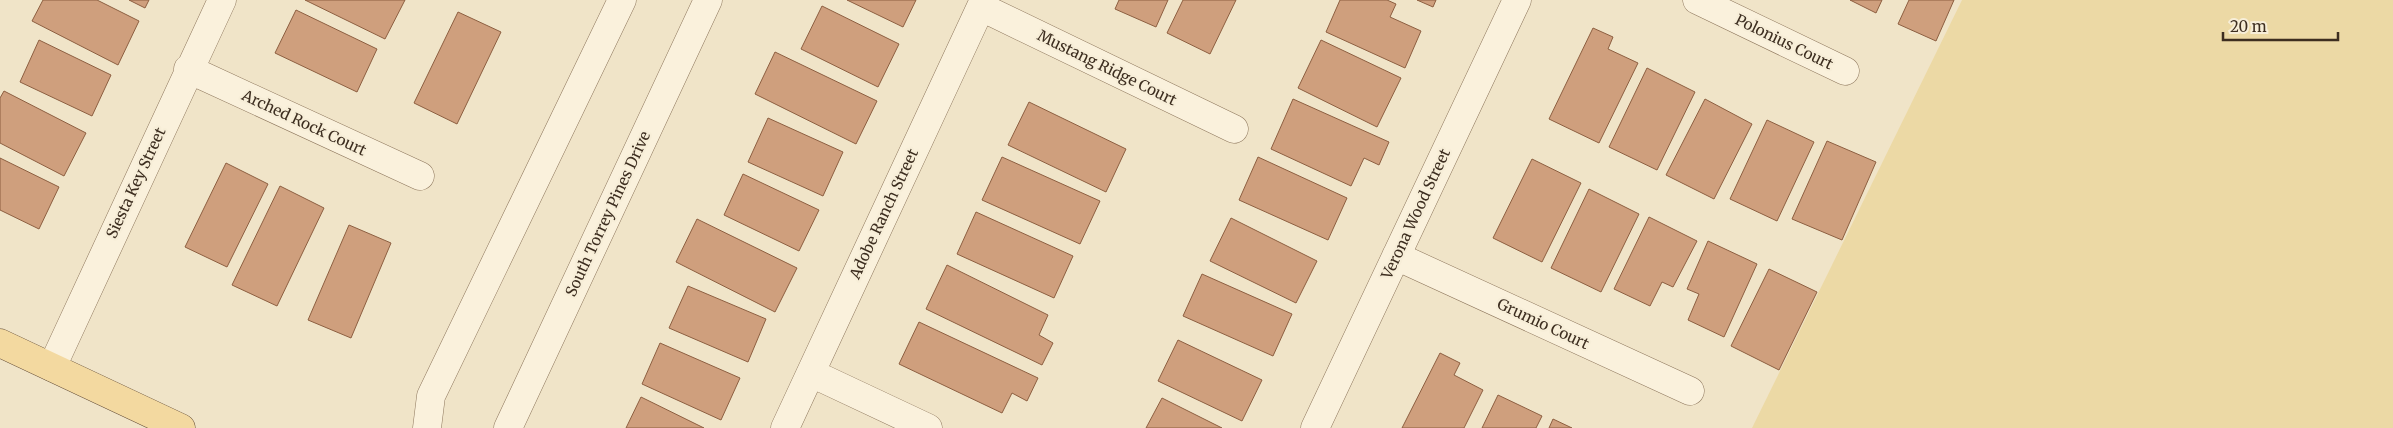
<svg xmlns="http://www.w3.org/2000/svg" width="2393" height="428" font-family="Merriweather,serif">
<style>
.sand{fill:#ecd9a5}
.building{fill:#cf9f7d;stroke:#8d5f41}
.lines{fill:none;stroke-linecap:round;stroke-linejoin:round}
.minor-casing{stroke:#8d765c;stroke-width:29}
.tertiary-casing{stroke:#8d765c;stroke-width:29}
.primary-casing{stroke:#5b4430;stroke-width:29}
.minor{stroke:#faf1dc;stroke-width:28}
.tertiary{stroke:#faf1dc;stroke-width:28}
.primary{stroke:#f3d9a0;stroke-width:28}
.labels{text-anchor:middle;stroke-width:4.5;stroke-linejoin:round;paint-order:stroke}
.street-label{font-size:15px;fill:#3d2e20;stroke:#f7eed8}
</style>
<rect width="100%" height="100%" fill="#f0e4c8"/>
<path class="sand" d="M1962,0H2393V428H1752Z"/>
<path class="building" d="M43,0H97L139,21L118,65L32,21Z
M129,0H149L145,8Z
M305,0H405L385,39Z
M847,0H916L903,27Z
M1119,0H1168L1156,27L1115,9Z
M1183,0H1236L1210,54L1167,33Z
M1340,0H1387L1396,4L1390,17L1421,31L1405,68L1326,32Z
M1417,0H1436L1433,7Z
M1850,0H1882L1876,13Z
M1909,0H1954L1936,41L1898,24Z
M822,6L899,44L878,87L801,49Z
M296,10L377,49L357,92L275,53Z
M458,12L501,32L457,124L414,103Z
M1593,28L1613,37L1608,49L1638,63L1599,143L1549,119Z
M39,40L111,75L92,116L20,82Z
M1321,40L1401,78L1377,127L1298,88Z
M775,52L877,101L856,144L755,94Z
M1647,68L1695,92L1657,170L1609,147Z
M4,91L86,133L64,176L0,143V98Z
M1293,99L1389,142L1379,165L1364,158L1351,186L1271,149Z
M1705,99L1752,124L1714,199L1666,175Z
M1029,102L1126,149L1106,192L1008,145Z
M768,118L843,152L823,196L748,162Z
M1767,120L1814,142L1777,221L1730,199Z
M1827,141L1876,162L1842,240L1792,219Z
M1002,157L1100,201L1080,244L982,200Z
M1258,157L1347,198L1328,240L1239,200Z
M0,158L59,187L39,229L0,210Z
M1532,159L1581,183L1542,262L1493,238Z
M226,163L268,184L227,267L185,247Z
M743,174L819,210L799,251L724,215Z
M280,186L324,208L277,306L232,285Z
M1589,189L1639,214L1601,292L1551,268Z
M976,212L1073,256L1054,298L957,254Z
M1649,217L1697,241L1673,287L1662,282L1650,306L1614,289Z
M1231,218L1317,261L1296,303L1210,261Z
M697,219L797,268L775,312L676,262Z
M349,225L391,243L351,338L308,320Z
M1708,241L1757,264L1724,337L1688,320L1699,294L1687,289Z
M947,265L1048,315L1039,335L1053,343L1042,365L926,309Z
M1769,269L1817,292L1779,370L1731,346Z
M1202,274L1292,314L1273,356L1183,316Z
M688,286L766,319L748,362L669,328Z
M919,322L1038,378L1027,401L1012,393L1002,413L899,364Z
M1178,340L1262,380L1242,421L1158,381Z
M660,343L740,378L721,420L642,384Z
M1440,353L1460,363L1454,375L1483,390L1464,428H1402Z
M1498,395L1542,416L1536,428H1482Z
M641,397L704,428H626Z
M1162,398L1222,428H1146Z
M1553,419L1572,428H1549Z"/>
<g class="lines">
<defs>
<path id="minor" d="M1697,0L1845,71
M981,7L1234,129
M188,69L420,176
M1396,256L1690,391
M52,367L222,0
M811,373L928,428
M785,428L984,0
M1315,428L1517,0"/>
<path id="tertiary" d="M427,428L431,396L622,0
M508,428L708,0"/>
<path id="primary" d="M0,343L181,428"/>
</defs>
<use href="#minor" class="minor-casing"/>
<use href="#tertiary" class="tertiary-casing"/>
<use href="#primary" class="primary-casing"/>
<use href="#minor" class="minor"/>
<use href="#tertiary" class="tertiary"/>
<use href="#primary" class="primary"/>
</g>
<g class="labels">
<g class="street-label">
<text transform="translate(1784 42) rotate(26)" y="5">Polonius Court</text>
<text transform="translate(1107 68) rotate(26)" y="5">Mustang Ridge Court</text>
<text transform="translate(304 123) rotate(25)" y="5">Arched Rock Court</text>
<text transform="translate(136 183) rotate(-65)" y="5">Siesta Key Street</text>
<text transform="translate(608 214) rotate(-65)" y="5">South Torrey Pines Drive</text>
<text transform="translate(884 214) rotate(-65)" y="5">Adobe Ranch Street</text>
<text transform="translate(1416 214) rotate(-65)" y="5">Verona Wood Street</text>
<text transform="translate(1543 324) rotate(25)" y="5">Grumio Court</text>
</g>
</g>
<path d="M2223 32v8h115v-8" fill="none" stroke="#3d2e20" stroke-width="2.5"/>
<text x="2230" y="32" font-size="15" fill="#3d2e20" stroke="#f7eed8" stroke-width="4" paint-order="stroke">20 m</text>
</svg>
